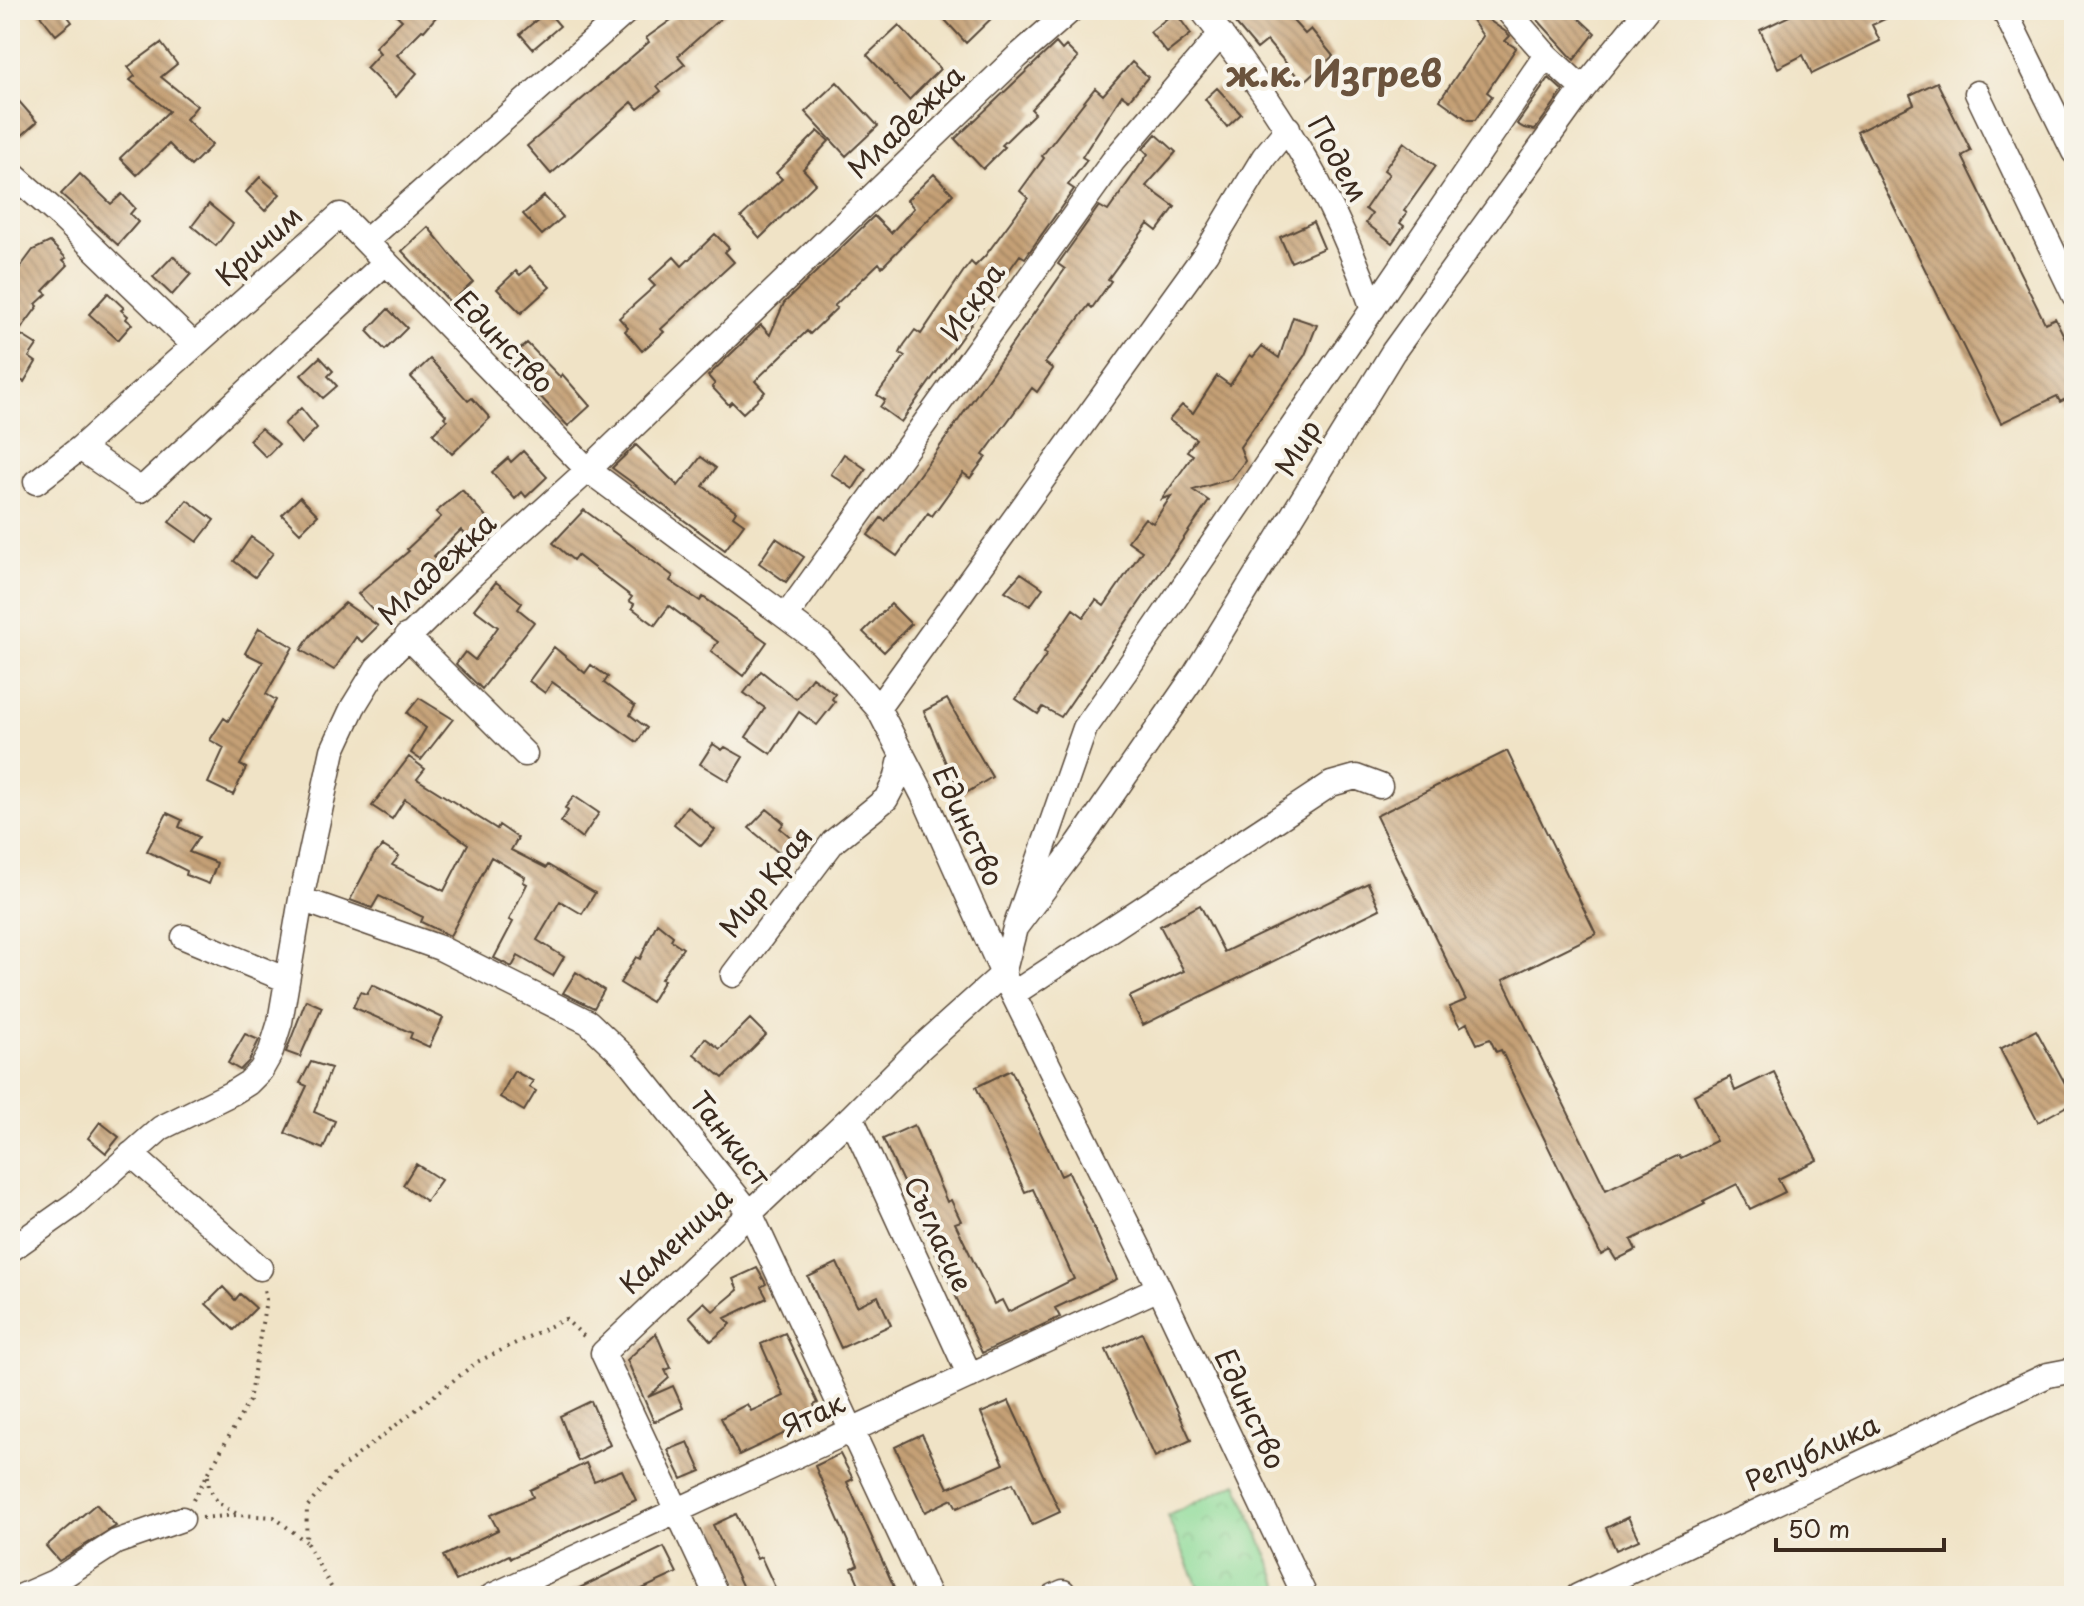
<svg xmlns="http://www.w3.org/2000/svg" width="2084" height="1606" font-family="'Playpen Sans',sans-serif">
<style>
.park{fill:url(#park-crowns);stroke:#64825c;stroke-width:2}
.building{fill:url(#building-back-hatch)}
.lines{fill:none;stroke-linecap:round;stroke-linejoin:round}
.minor-casing{stroke:#564637;stroke-width:27}
.path{stroke:#564637;stroke-width:4;stroke-dasharray:2 6;stroke-linecap:butt}
.minor{stroke:#fff;stroke-width:24}
.labels{text-anchor:middle;stroke-width:8;stroke-linejoin:round;paint-order:stroke}
.street-label{font-size:28px;fill:#3b2a1e;stroke:#f7f3e8}
.district-label{font-size:36px;font-weight:bold;fill:#6b533d;stroke:#f7f3e8}
</style>
<defs>
<pattern id="park-crowns" width="20" height="18" patternUnits="userSpaceOnUse" patternTransform="scale(2)"><rect width="20" height="18" fill="#8ddb99"/><path d="M2 6a3 3 0 1 1 6 0M12 15a3 3 0 1 1 6 0" fill="none" stroke="#7bbc83"/></pattern>
<pattern id="building-back-hatch" width="6" height="6" patternUnits="userSpaceOnUse" patternTransform="scale(2)"><rect width="6" height="6" fill="#c5a076"/><path d="M-1 5l2 2M0 0l6 6M5-1l2 2" fill="none" stroke="#a18360"/></pattern>
</defs>
<rect width="100%" height="100%" fill="#f7f3e8"/>
<filter id="ink" filterUnits="userSpaceOnUse"><feTurbulence type="fractalNoise" baseFrequency=".0125" numOctaves="2"/><feDisplacementMap in="SourceGraphic" scale="16" xChannelSelector="R" yChannelSelector="G"/><feConvolveMatrix kernelMatrix="1 2 1 2 8 2 1 2 1" color-interpolation-filters="sRGB"/></filter>
<filter id="wash" filterUnits="userSpaceOnUse"><feTurbulence type="fractalNoise" baseFrequency=".006" numOctaves="4" result="noise"/><feDisplacementMap in="SourceGraphic" scale="32" xChannelSelector="R" yChannelSelector="G"/><feGaussianBlur stdDeviation="1.8" result="paint"/><feColorMatrix in="noise" values="0 0 0 0 0 0 0 0 0 0 0 0 0 0 0 0 0 1.4 0 .05"/><feComposite in="paint" operator="in"/></filter>
<g filter="url(#wash)">
<rect width="100%" height="100%" fill="#f0e3c6"/>
<path class="park" d="M1237,1483L1284,1596H1202L1167,1516Z"/>
<g id="blocks">
<path class="building" d="M36,10H63L72,22L56,35Z
M391,10H442L424,31L422,30L397,55L417,73L396,97L366,68L380,53L375,47L402,20Z
M685,10H730L678,56L685,64L657,86L661,91L638,109L632,102L551,174L527,146L649,42L646,38Z
M936,10H1000L966,43Z
M1249,10H1283L1305,34L1311,29L1333,56L1303,83L1267,41L1257,49L1235,23Z
M1465,10H1474L1506,32L1510,36L1505,41L1516,48L1487,92L1492,96L1475,120H1468L1440,100L1483,36Z
M1548,10H1570L1595,33L1574,60L1537,19Z
M1802,10H1904L1872,25L1880,41L1812,74L1803,55L1778,68L1760,30Z
M547,11L560,26L533,49L520,34Z
M1175,12L1191,34L1167,53L1150,32Z
M899,25L940,69L909,100L867,55Z
M161,43L177,64L161,77L197,106L186,119L212,145L191,166L169,144L137,175L120,158L169,111L130,80L135,76L128,67Z
M1056,43L1062,50L1066,46L1078,58L1031,109L1035,113L1002,145L1005,147L983,169L955,139Z
M1132,62L1148,77L1129,100L1122,95L1082,157L1087,160L1068,185L1074,189L1025,258L1020,255L901,422L880,407L885,400L877,395L905,356L900,353L904,345L915,330L921,334L963,272L971,262L975,266L985,256L1028,198L1020,191L1044,158L1042,156L1095,88L1103,95Z
M1549,78L1563,91L1535,130L1524,128L1517,124Z
M837,82L878,126L846,156L805,112Z
M1937,82L1971,151L1962,156L2045,323L2055,318L2074,356V395L2060,402L2057,396L2001,423L1857,132L1914,104L1910,95Z
M1217,88L1241,114L1227,127L1205,99Z
M10,91L37,122L10,146Z
M818,131L829,141L803,169L816,183L760,238L741,217L782,179L776,173Z
M1156,134L1176,152L1146,186L1175,207L1157,231L1148,224L1108,279L1111,281L1092,308L1089,305L1045,363L1053,369L1037,392L1032,388L983,455L986,457L970,478L963,473L932,516L928,513L897,556L868,535L881,518L885,521L936,452L1065,269L1058,264L1099,206L1108,211L1148,154L1143,149Z
M1404,142L1436,166L1404,211L1407,213L1400,223L1404,226L1392,243L1366,223L1372,214L1365,209L1389,174L1384,170Z
M80,174L111,204L122,194L135,208L130,214L138,222L118,245L61,194Z
M934,174L953,194L882,267L879,263L834,306L837,308L810,334L807,331L755,381L765,392L756,401L743,413L732,402L729,405L712,387L715,384L708,376L761,325L770,335L784,303L874,216L891,233L914,208L907,200Z
M260,177L280,194L265,211L246,192Z
M544,196L563,217L542,235L523,214Z
M209,204L233,224L216,246L192,226Z
M1313,222L1324,248L1291,262L1280,237Z
M428,227L473,282L451,303L402,251Z
M715,234L729,248L725,252L734,262L661,329L664,332L642,351L625,331L628,328L619,318L655,286L649,280L674,257L682,266Z
M50,242L66,258L63,260L68,265L43,291L47,294L36,304L38,306L18,333L37,345L29,357L36,362L24,382L16,377L10,385V281L33,250Z
M173,256L191,274L172,295L153,277Z
M530,266L550,287L521,313L497,289L516,271L520,275Z
M108,293L124,308L121,310L128,316L126,319L132,324L118,340L89,314Z
M388,309L407,328L385,350L367,331Z
M1293,317L1317,325L1305,355L1240,447L1245,461L1231,479L1193,490L1209,501L1061,717L1043,707L1038,714L1016,699L1047,654L1044,652L1073,609L1084,617L1096,600L1104,606L1142,551L1128,541L1145,518L1153,523L1171,496L1162,499L1193,455L1187,451L1196,439L1169,420L1182,405L1193,413L1217,376L1230,385L1250,355L1253,357L1262,346L1279,358Z
M527,343L560,377L562,374L590,406L568,426L507,361Z
M320,357L333,371L328,376L337,386L323,398L301,375Z
M430,359L468,401L472,398L490,418L452,454L433,434L447,420L444,417L446,415L411,377Z
M301,408L317,428L301,444L284,424Z
M261,428L279,444L266,457L249,440Z
M636,445L678,486L701,457L716,468L703,486L736,511L733,516L744,524L725,550L612,468Z
M523,451L547,477L526,497L522,492L515,499L492,472L508,458L511,462Z
M844,454L866,469L853,489L831,474Z
M462,490L490,521L470,539L461,530L434,556L443,565L384,621L358,594L409,551L407,549L441,517L436,512Z
M300,497L318,515L300,533L282,515Z
M187,500L214,520L197,542L169,522Z
M584,510L673,576L670,581L700,601L703,597L767,642L743,676L711,651L718,642L669,606L655,625L632,608L634,604L629,601L632,597L577,555L573,560L553,543Z
M251,537L273,553L255,577L234,561Z
M776,538L804,557L786,582L759,563Z
M1021,573L1043,588L1030,606L1005,591Z
M496,582L522,603L518,609L534,622L482,689L456,664L465,652L475,660L498,627L474,609Z
M345,603L378,626L362,642L356,637L334,670L301,650L311,635Z
M891,604L911,624L884,652L863,632Z
M259,628L293,647L266,694L276,700L240,765L246,768L233,795L208,783L224,748L210,740L224,718L228,721L263,662L245,653Z
M554,647L585,673L591,665L608,677L604,683L635,706L630,715L647,728L637,742L552,682L545,693L529,681Z
M761,671L796,699L812,677L835,694L832,699L835,702L817,725L799,712L771,754L746,737L765,708L744,693Z
M419,698L453,719L421,760L411,753L426,728L407,713Z
M947,699L992,777L963,795L951,775L924,711Z
M713,744L722,750L725,747L743,757L728,781L700,764Z
M1507,751L1596,934L1503,980L1606,1190L1679,1155L1681,1158L1716,1141L1694,1095L1730,1077L1735,1091L1774,1072L1817,1160L1778,1179L1785,1192L1750,1209L1737,1184L1703,1201L1705,1204L1631,1240L1636,1250L1616,1260L1610,1250L1601,1255L1501,1050L1496,1052L1490,1039L1477,1044L1467,1023L1460,1027L1449,1007L1466,1000L1376,816Z
M409,757L425,769L417,779L497,829L499,825L518,838L511,850L546,868L548,865L595,893L582,914L560,901L537,940L564,957L553,976L518,956L512,967L494,958L513,922L509,920L527,884L523,882L525,877L491,857L450,936L421,922L423,917L379,896L372,908L350,900L374,855L383,846L399,856L392,865L444,891L468,844L405,799L392,819L372,806Z
M574,796L599,813L582,838L561,822L568,811L565,808Z
M687,806L715,830L701,846L674,824Z
M767,809L784,823L780,828L792,838L779,853L749,828Z
M167,813L182,820L179,827L199,837L189,852L217,863L209,884L186,875L187,871L147,851Z
M1368,883L1380,909L1143,1025L1129,997L1184,971L1160,926L1200,905L1224,952Z
M657,923L673,936L671,940L683,948L661,979L664,980L651,1002L620,983L636,957L640,959Z
M576,972L604,990L594,1008L563,993Z
M372,985L443,1018L429,1047L410,1038L412,1033L353,1007L360,992L367,994Z
M306,1000L322,1007L300,1057L286,1052Z
M750,1019L766,1035L723,1078L694,1054L705,1038L720,1049Z
M2036,1030L2074,1100V1102L2038,1122L2000,1049Z
M245,1034L259,1040L249,1061L240,1070L228,1063Z
M311,1062L331,1068L314,1112L335,1121L323,1149L285,1133L307,1086L300,1083Z
M1011,1070L1061,1176L1069,1172L1117,1279L1055,1308L1060,1317L982,1353L883,1139L914,1125L947,1202L951,1200L961,1221L955,1223L994,1304L1002,1300L1008,1312L1074,1279L1033,1189L1025,1192L976,1087Z
M514,1071L533,1081L529,1087L536,1091L524,1111L500,1097Z
M100,1122L119,1137L106,1153L88,1138Z
M416,1164L441,1180L426,1201L403,1185Z
M837,1263L857,1306L878,1296L891,1325L841,1348L808,1277Z
M757,1268L766,1284L761,1287L767,1298L725,1318L731,1324L711,1341L689,1316L704,1302L713,1311L738,1290L733,1279Z
M223,1287L235,1300L240,1294L256,1308L234,1330L206,1304Z
M656,1333L671,1368L665,1370L669,1378L648,1397L673,1386L683,1408L654,1422L627,1360Z
M785,1333L818,1403L814,1405L819,1417L739,1455L721,1418L747,1404L751,1411L784,1396L761,1344Z
M1142,1333L1191,1440L1155,1457L1106,1350Z
M591,1401L610,1445L578,1461L560,1416Z
M1009,1401L1060,1512L1032,1525L1013,1483L957,1508L952,1499L925,1512L895,1447L922,1434L948,1488L1004,1464L981,1413Z
M688,1442L701,1471L682,1479L668,1450Z
M840,1454L853,1479L847,1482L898,1596H864L852,1568L858,1565L815,1466Z
M586,1463L594,1481L622,1470L636,1500L511,1558L509,1555L456,1581L443,1556L498,1530L490,1515L533,1497L530,1490Z
M96,1504L116,1526L59,1561L46,1546Z
M736,1514L757,1559L761,1557L779,1596H747L713,1525Z
M1628,1517L1639,1540L1616,1550L1606,1528Z
M664,1547L677,1573L627,1596H563Z"/>
</g>
</g>
<g filter="url(#ink)">
<use href="#blocks" fill-opacity="0" stroke="#564637" stroke-width="2"/>
<g class="lines">
<defs>
<path id="minor" d="M1202,10C1276,104 1334,194 1373,309
M1507,10L1546,55L1583,89
M2004,10L2074,152
M1977,93L2074,295
M10,172L59,215L194,345
M366,241L628,10
M80,448L141,490L386,262
M36,482L80,448L340,215L588,470L821,643L878,708L923,795L1003,974L1159,1288L1305,1596
M787,615L1113,161L1221,34
M407,636L525,754
M878,708L1206,253L1264,157L1288,128
M301,899L440,948L588,1022L626,1058L750,1213L929,1596
M1015,928L1078,844L1192,679L1393,352L1583,89L1647,10
M184,937L287,980
M1003,974L1015,928L1085,728L1125,672L1546,55
M733,975L833,842L886,799L896,780L902,755
M1013,994L1331,784L1356,777L1380,786
M851,1117L970,1376
M131,1154L260,1268
M10,1250L75,1204L161,1128L232,1093L248,1083L261,1070L270,1054L280,1022L301,899L333,750L353,707L377,668L470,577L588,470L1017,57L1071,10
M22,1596L54,1582L116,1542L182,1519
M492,1596L1159,1288
M717,1596L603,1353L851,1117L916,1052L1003,974
M1054,1596L1063,1592L1065,1596
M1578,1596L2048,1375L2074,1370"/>
</defs>
<use href="#minor" class="minor-casing"/>
<path class="path" d="M208,1476L209,1488L218,1503L239,1515L274,1517L306,1542
M193,1500L249,1401L266,1300L264,1289
M202,1518L237,1515
M335,1594L306,1542L307,1507L336,1472L477,1362L565,1319L587,1339"/>
<use href="#minor" class="minor"/>
</g>
</g>
<g class="labels">
<g class="street-label">
<text transform="translate(906 122) rotate(-44)" y="10">Младежка</text>
<text transform="translate(1338 159) rotate(61)" y="10">Подем</text>
<text transform="translate(259 246) rotate(-42)" y="10">Кричим</text>
<text transform="translate(973 302) rotate(-55)" y="10">Искра</text>
<text transform="translate(504 342) rotate(46)" y="10">Единство</text>
<text transform="translate(1298 448) rotate(-59)" y="10">Мир</text>
<text transform="translate(437 569) rotate(-43)" y="10">Младежка</text>
<text transform="translate(968 826) rotate(65)" y="10">Единство</text>
<text transform="translate(766 882) rotate(-52)" y="10">Мир Края</text>
<text transform="translate(730 1139) rotate(52)" y="10">Танкист</text>
<text transform="translate(938 1234) rotate(65)" y="10">Съгласие</text>
<text transform="translate(676 1241) rotate(-43)" y="10">Каменица</text>
<text transform="translate(1250 1409) rotate(65)" y="10">Единство</text>
<text transform="translate(813 1415) rotate(-25)" y="10">Ятак</text>
<text transform="translate(1812 1453) rotate(-25)" y="10">Република</text>
</g>
<g class="district-label">
<text x="1334" y="87">ж.к. Изгрев</text>
</g>
</g>
<rect width="2084" height="1606" fill="none" stroke="#f7f3e8" stroke-width="40"/>
<path d="M1776 1538v12h168v-12" fill="none" stroke="#3b2a1e" stroke-width="4"/>
<text x="1788" y="1538" font-size="24" fill="#3b2a1e" stroke="#f7f3e8" stroke-width="6" paint-order="stroke">50 m</text>
</svg>
